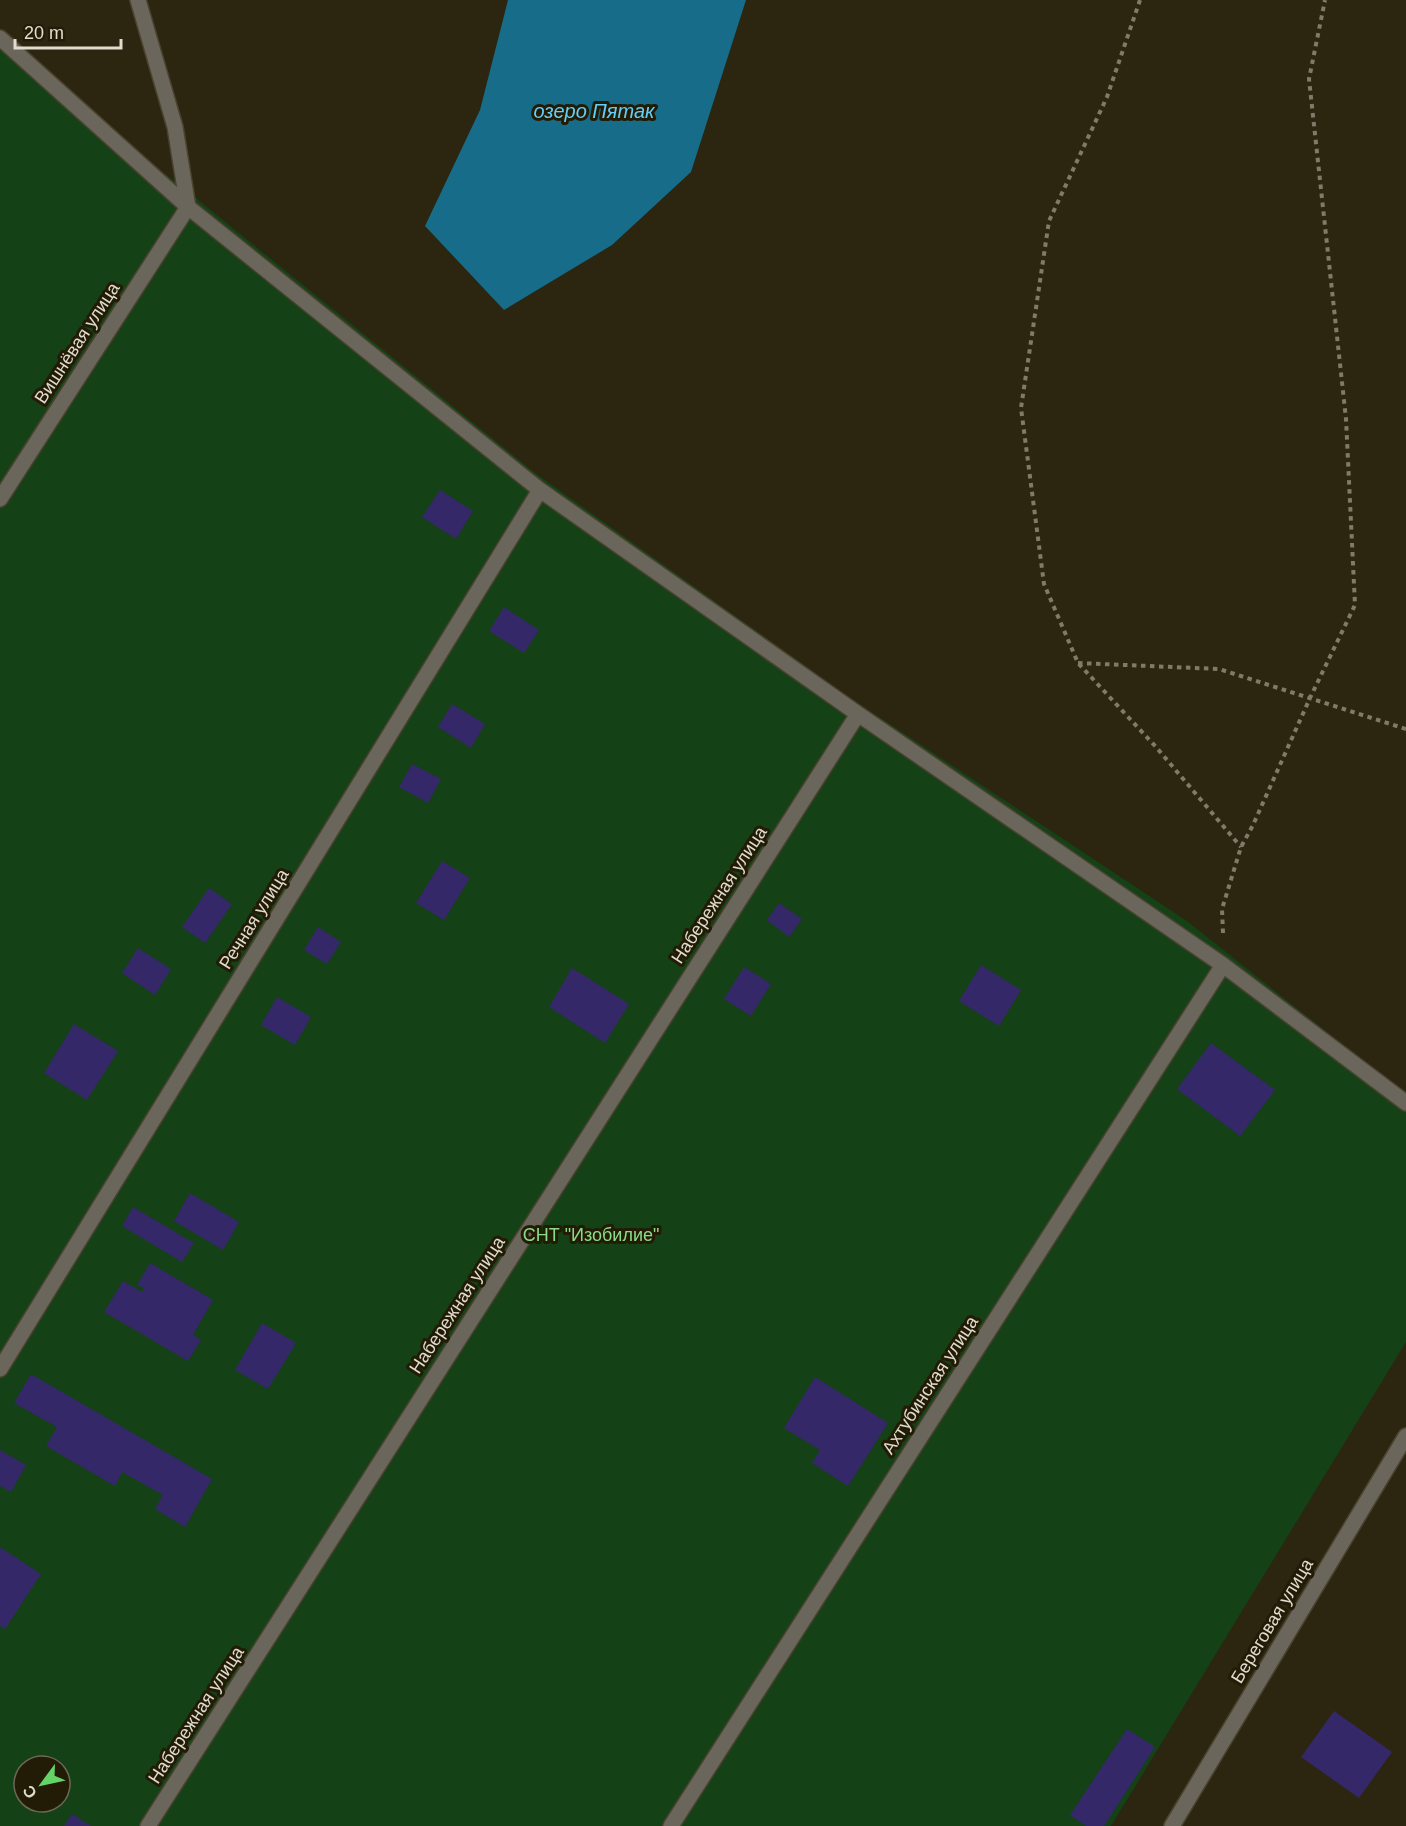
<svg xmlns="http://www.w3.org/2000/svg" width="1406" height="1826" font-family="Helvetica,sans-serif">
<style>
.green{fill:#154116;fill-rule:evenodd}
.water{fill:#176c89}
.building{fill:#342869}
.lines{fill:none;stroke-linecap:round;stroke-linejoin:round}
.minor-casing{stroke:#49422e;stroke-width:18}
.path{stroke:#807a68;stroke-width:4;stroke-dasharray:4.5 4.5;stroke-linecap:butt}
.minor{stroke:#6b665c;stroke-width:15}
.labels{text-anchor:middle;stroke-width:6;stroke-linejoin:round;paint-order:stroke}
.street-label{font-size:18px;fill:#e0dcce;stroke:#221b06}
.park-label{font-size:18px;fill:#89dc88;stroke:#221b06}
.water-label{font-size:20px;font-style:italic;fill:#65cef6;stroke:#221b06}
</style>
<rect width="100%" height="100%" fill="#2c250f"/>
<path class="green" d="M0,48L186,190L534,472L843,693L1187,921L1406,1095V1342L1111,1826H0ZM24,1766H60V1802H24Z"/>
<path class="water" d="M508,0H746L691,172L612,245L504,310L425,226L480,110Z"/>
<path class="building" d="M440,490L473,511L456,539L422,517Z
M504,607L539,630L524,653L489,631Z
M452,704L485,724L471,748L438,727Z
M412,764L441,779L428,803L399,787Z
M442,861L470,878L444,920L416,903Z
M209,888L232,904L205,943L182,927Z
M779,903L802,919L789,937L767,920Z
M318,927L341,942L327,964L304,950Z
M138,948L171,969L155,995L122,973Z
M981,965L1021,990L999,1026L959,1001Z
M744,967L771,984L751,1016L724,999Z
M572,968L629,1004L605,1043L549,1007Z
M277,997L311,1017L295,1045L261,1025Z
M74,1024L118,1051L87,1100L44,1073Z
M1211,1043L1275,1090L1240,1136L1177,1089Z
M190,1193L239,1222L223,1250L174,1221Z
M133,1207L194,1243L182,1262L122,1226Z
M150,1263L213,1300L193,1335L201,1340L188,1361L104,1312L123,1281L142,1292L144,1288L137,1285Z
M262,1323L296,1343L268,1389L235,1370Z
M31,1374L212,1479L185,1527L155,1509L163,1495L122,1472L115,1486L46,1446L57,1427L14,1403Z
M815,1377L888,1423L848,1486L812,1463L820,1450L784,1428Z
M0,1450L26,1465L11,1492L0,1486Z
M0,1547L41,1574L5,1629L0,1626Z
M1334,1711L1392,1752L1359,1798L1301,1757Z
M1127,1729L1155,1747L1104,1826H1086L1070,1815Z
M72,1814L91,1826H64Z"/>
<g class="lines">
<defs>
<path id="minor" d="M0,38L188,207L540,490L858,714L1223,965L1406,1103
M0,499L188,207L175,127L138,0
M0,1369L540,490
M148,1826L858,714
M671,1826L1223,965
M1172,1826L1406,1436"/>
</defs>
<use href="#minor" class="minor-casing"/>
<path class="path" d="M1140,0L1107,97L1049,221L1021,408L1044,584L1078,663L1156,747L1241,847
M1078,663L1219,669L1406,729
M1223,933L1222,909L1241,847L1253,825L1310,698L1355,605L1346,419L1309,79L1325,0"/>
<use href="#minor" class="minor"/>
</g>
<g class="labels">
<g class="street-label">
<text transform="translate(77 343) rotate(-57)" y="6">Вишнёвая улица</text>
<text transform="translate(719 895) rotate(-57)" y="6">Набережная улица</text>
<text transform="translate(254 919) rotate(-58)" y="6">Речная улица</text>
<text transform="translate(457 1305) rotate(-57)" y="6">Набережная улица</text>
<text transform="translate(930 1385) rotate(-57)" y="6">Ахтубинская улица</text>
<text transform="translate(1272 1621) rotate(-59)" y="6">Береговая улица</text>
<text transform="translate(196 1715) rotate(-57)" y="6">Набережная улица</text>
</g>
<g class="park-label">
<text x="591" y="1241">СНТ "Изобилие"</text>
</g>
<g class="water-label">
<text x="594" y="118">озеро Пятак</text>
</g>
</g>
<g transform="translate(42 1784) rotate(237)"><circle r="28" fill="#221b06" stroke="#6e6856" stroke-width="1.5"/>
<path d="M0-4.5L10 22L0 15L-10 22Z" fill="#65d467"/>
<text y="-9" font-size="16" font-weight="bold" text-anchor="middle" fill="#e0dcce">С</text>
</g>
<path d="M15 39v9h106v-9" fill="none" stroke="#e0dcce" stroke-width="3"/>
<text x="24" y="39" font-size="18" fill="#e0dcce" stroke="#221b06" stroke-width="4.5" paint-order="stroke">20 m</text>
</svg>
